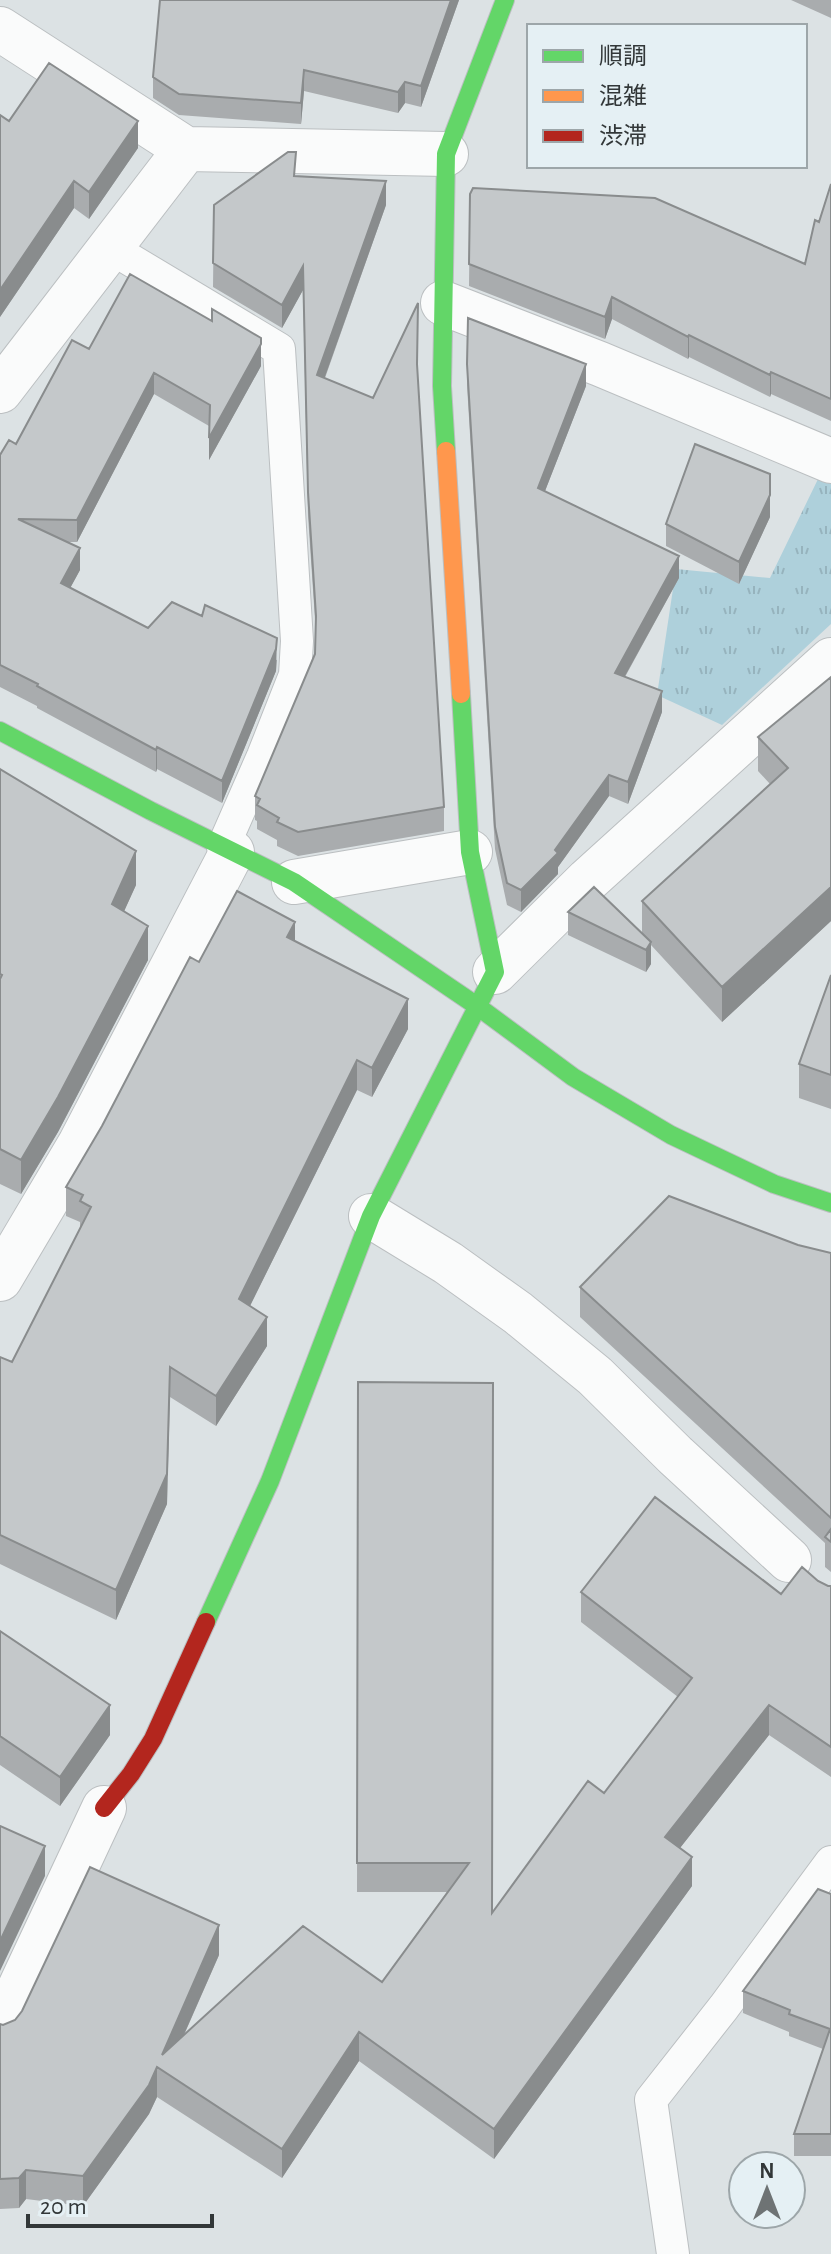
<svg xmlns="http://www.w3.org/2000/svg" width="831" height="2254" font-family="'Alegreya Sans','Noto Sans JP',sans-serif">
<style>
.grass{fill:url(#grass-tufts)}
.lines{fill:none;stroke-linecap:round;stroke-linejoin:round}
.lane-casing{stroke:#bbbfc1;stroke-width:34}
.street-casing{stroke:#bbbfc1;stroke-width:46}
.fast-casing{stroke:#bbbfc1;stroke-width:20}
.slow-casing{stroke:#bbbfc1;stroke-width:20}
.jam-casing{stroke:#bbbfc1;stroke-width:20}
.lane{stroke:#fafbfb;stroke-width:32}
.street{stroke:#fafbfb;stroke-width:44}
.fast{stroke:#63d668;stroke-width:18}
.slow{stroke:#ff974d;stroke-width:18}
.jam{stroke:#b3261e;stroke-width:18}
.wall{fill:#a9acae}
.shaded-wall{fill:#898c8d}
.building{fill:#c4c8ca;stroke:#898c8d;stroke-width:2}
</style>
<defs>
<pattern id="grass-tufts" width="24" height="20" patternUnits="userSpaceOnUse" patternTransform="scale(2)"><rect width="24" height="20" fill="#aed0db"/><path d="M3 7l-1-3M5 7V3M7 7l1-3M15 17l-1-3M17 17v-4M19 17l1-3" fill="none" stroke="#96b3bd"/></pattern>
</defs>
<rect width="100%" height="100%" fill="#dce2e4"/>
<path class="grass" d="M819,477L831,482V624L722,725L657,695L676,569L770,578Z"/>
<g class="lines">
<defs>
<path id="lane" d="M109,247L279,349L297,641L295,675L263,756L223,847
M673,2254L651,2100L724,2007L831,1862"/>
<path id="street" d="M0,29L186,149L446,154
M443,303L600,364L831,461
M0,391L186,149
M294,882L470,852
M495,972L588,880L831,660
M371,1216L448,1263L518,1313L595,1376L675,1455L789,1560
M0,1279L80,1144L232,852
M0,2030L104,1808"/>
<path id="fast" d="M446,451L442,386L446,154L505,0
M0,731L151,811L294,882L477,1006L573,1077L671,1135L774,1184L831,1203
M206,1622L270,1481L371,1216L495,972L470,852L461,694"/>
<path id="slow" d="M446,451L461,694"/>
<path id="jam" d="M104,1808L131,1774L153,1739L206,1622"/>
</defs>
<use href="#lane" class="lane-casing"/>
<use href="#street" class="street-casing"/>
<use href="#fast" class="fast-casing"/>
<use href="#slow" class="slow-casing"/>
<use href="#jam" class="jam-casing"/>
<use href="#lane" class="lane"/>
<use href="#street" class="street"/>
<use href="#fast" class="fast"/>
<use href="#slow" class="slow"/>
<use href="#jam" class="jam"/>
</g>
<path class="wall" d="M160,0H459L421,107L405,103L398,113L304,91L301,124L179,115L153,98V77Z
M791,0H831V18Z
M0,115L9,121L138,148L89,219L74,208L0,317Z
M296,176L386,205L325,378L373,398L417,369L444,807V831L298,856L277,846V840L257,829V821L255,820V796L315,654L316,634L308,516L303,290L282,328L213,287L214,205Z
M831,184V421L771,394L770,397L689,357L688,359L612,319L605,339L469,286L470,194L805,264Z
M468,318L586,386L545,491L679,578L625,677L662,712L628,804L609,796L558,867V874L521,912L507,905L495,849L467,385Z
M89,349L261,366L209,460V426L154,394L77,542H68L80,570L70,588L148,628L277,660L276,671L222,803L157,769L156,772L37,708V706L0,687V455L16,444Z
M770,517L739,584L666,546V524Z
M831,677V921L722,1022L651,945V964L646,972L568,935V912L642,933V901L770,784L758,771V737Z
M0,769L136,885L124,911L148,960L58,1132L21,1194L0,1184Z
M295,941L408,1029L372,1097L357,1090L250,1306L267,1346L216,1426L170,1397L167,1504L116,1620L0,1564V1357L12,1362L80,1229V1222L66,1216V1187L199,962Z
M831,975V1109L799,1098V1064Z
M798,1245L831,1253V1572L825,1567V1543L580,1317V1287Z
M358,1382L492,1913L604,1793L678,1697L581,1622V1592L781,1594L818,1581L828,1586H831V1777L769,1735L680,1848L692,1886L494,2159L359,2061L282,2178L157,2097L149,2114L83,2206L26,2199L19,2208L0,2209V2024L3,2025L219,1955L184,2035L382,1982L447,1892H357Z
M0,1631L110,1735L60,1806L0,1765Z
M831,1894V2156H794V2134L823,2049L789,2036V2032L743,2013V1991Z"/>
<path class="shaded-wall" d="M451,0H459L421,107V86Z
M304,70V91L301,124V103Z
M405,82V103L398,113V92Z
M138,121V148L89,219V192Z
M74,181V208L0,317V290Z
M386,181V205L317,399V375Z
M303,266V290L282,328V305Z
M612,297V319L605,339V317Z
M689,335V357L688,359V337Z
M261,344V366L209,460V438Z
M586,364V386L538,509V488Z
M771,372V394L770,397V375Z
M154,373V394L77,542V520Z
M770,495V517L739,584V562Z
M80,548V570L61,605V583Z
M679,556V578L615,694V673Z
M277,638L276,671L222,803V781Z
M662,691V712L628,804V782Z
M157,747V769L156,772V750Z
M609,775V796L558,867V874L521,912V890L555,850Z
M136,851V885L112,938V904Z
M831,887V921L722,1022V987Z
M295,922V951L287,937Z
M148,926V960L58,1132L21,1194V1160Z
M651,942V964L646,972V950Z
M408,999V1029L372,1097V1068Z
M357,1060V1090L239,1328V1299Z
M267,1317V1346L216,1426V1396Z
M170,1367L167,1504L116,1620V1590Z
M110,1705V1735L60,1806V1777Z
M769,1705V1735L665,1867V1837Z
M45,1846V1876L0,1971V1941Z
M692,1857V1886L494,2159V2129Z
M219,1925V1955L167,2073L162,2055Z
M359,2032V2061L282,2178V2149Z
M157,2067V2097L149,2114L83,2206V2176Z
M26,2170V2199L19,2208V2178Z"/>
<path class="building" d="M160,0H451L421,86L405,82L398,92L304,70L301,103L179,94L153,77Z
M49,63L138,121L89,192L74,181L0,290V115L9,121Z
M288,152H296L294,176L386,181L317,375L373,398L418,303L417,364L444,807L298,832L277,822L279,818L257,805L260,799L255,796L315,654L316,616L308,492L303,266L282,305L213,263L214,205Z
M831,184V399L771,372L770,375L689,335L688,337L612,297L605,317L469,264L470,194L473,188L655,198L805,264L815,220L819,222Z
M130,274L212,321V309L261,338V344L209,438L210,405L154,373L77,520L18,519L80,548L61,583L148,628L172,602L202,616L205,605L277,638L276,649L222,781L157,747L156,750L37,686L38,684L0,665V455L9,440L16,444L72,340L89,349Z
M468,318L586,364L538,488L679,556L615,673L662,691L628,782L609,775L555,850L558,853L521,890L507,883L495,827L467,364Z
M695,444L770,474V495L739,562L666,524Z
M831,677V887L722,987L642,901L788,768L758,737Z
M0,769L136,851L112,904L148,926L58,1097L21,1160L0,1149V979L2,975L0,974Z
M594,887L651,942L646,950L568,912Z
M237,891L295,922L287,937L408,999L372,1068L357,1060L239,1299L267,1317L216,1396L170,1367L167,1474L116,1590L0,1535V1357L12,1362L91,1207L80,1201L83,1195L66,1187L102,1126L190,957L199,962Z
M831,975V1075L799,1064Z
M669,1196L798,1245L831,1253V1518L580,1287Z
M358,1382L493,1383L492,1913L588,1781L604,1793L692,1678L581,1592L655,1497L781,1594L802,1567L818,1581L828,1586H831V1747L769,1705L665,1837L692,1857L494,2129L359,2032L282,2149L157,2067L149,2085L83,2176L26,2170L19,2178L0,2179V2024L3,2025L15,2020L22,2011L90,1867L219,1925L162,2055L303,1926L382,1982L469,1863H357Z
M831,1529V1542L825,1537Z
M0,1631L110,1705L60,1777L0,1736Z
M0,1826L45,1846L0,1941Z
M818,1889L831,1894V2134H794L830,2029L789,2014L790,2010L743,1991Z"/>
<rect x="527" y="24" width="280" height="144" fill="#e5f0f4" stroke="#9da6a9" stroke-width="2"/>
<rect x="543" y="50" width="40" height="12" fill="#63d668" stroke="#9da6a9" stroke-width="2"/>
<text x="599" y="64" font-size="24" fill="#323738">順調</text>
<rect x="543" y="90" width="40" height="12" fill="#ff974d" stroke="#9da6a9" stroke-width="2"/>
<text x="599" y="104" font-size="24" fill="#323738">混雑</text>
<rect x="543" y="130" width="40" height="12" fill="#b3261e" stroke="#9da6a9" stroke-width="2"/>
<text x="599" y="144" font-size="24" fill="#323738">渋滞</text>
<g transform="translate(767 2190)"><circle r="38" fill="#e5f0f4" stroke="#9da6a9" stroke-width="2"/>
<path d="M0-6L14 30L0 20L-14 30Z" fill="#6e7374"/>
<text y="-12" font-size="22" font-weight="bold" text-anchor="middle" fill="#323738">N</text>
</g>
<path d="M28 2214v12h184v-12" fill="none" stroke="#323738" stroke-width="4"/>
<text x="40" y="2214" font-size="24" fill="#323738" stroke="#e5f0f4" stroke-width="6" paint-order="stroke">20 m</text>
</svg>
